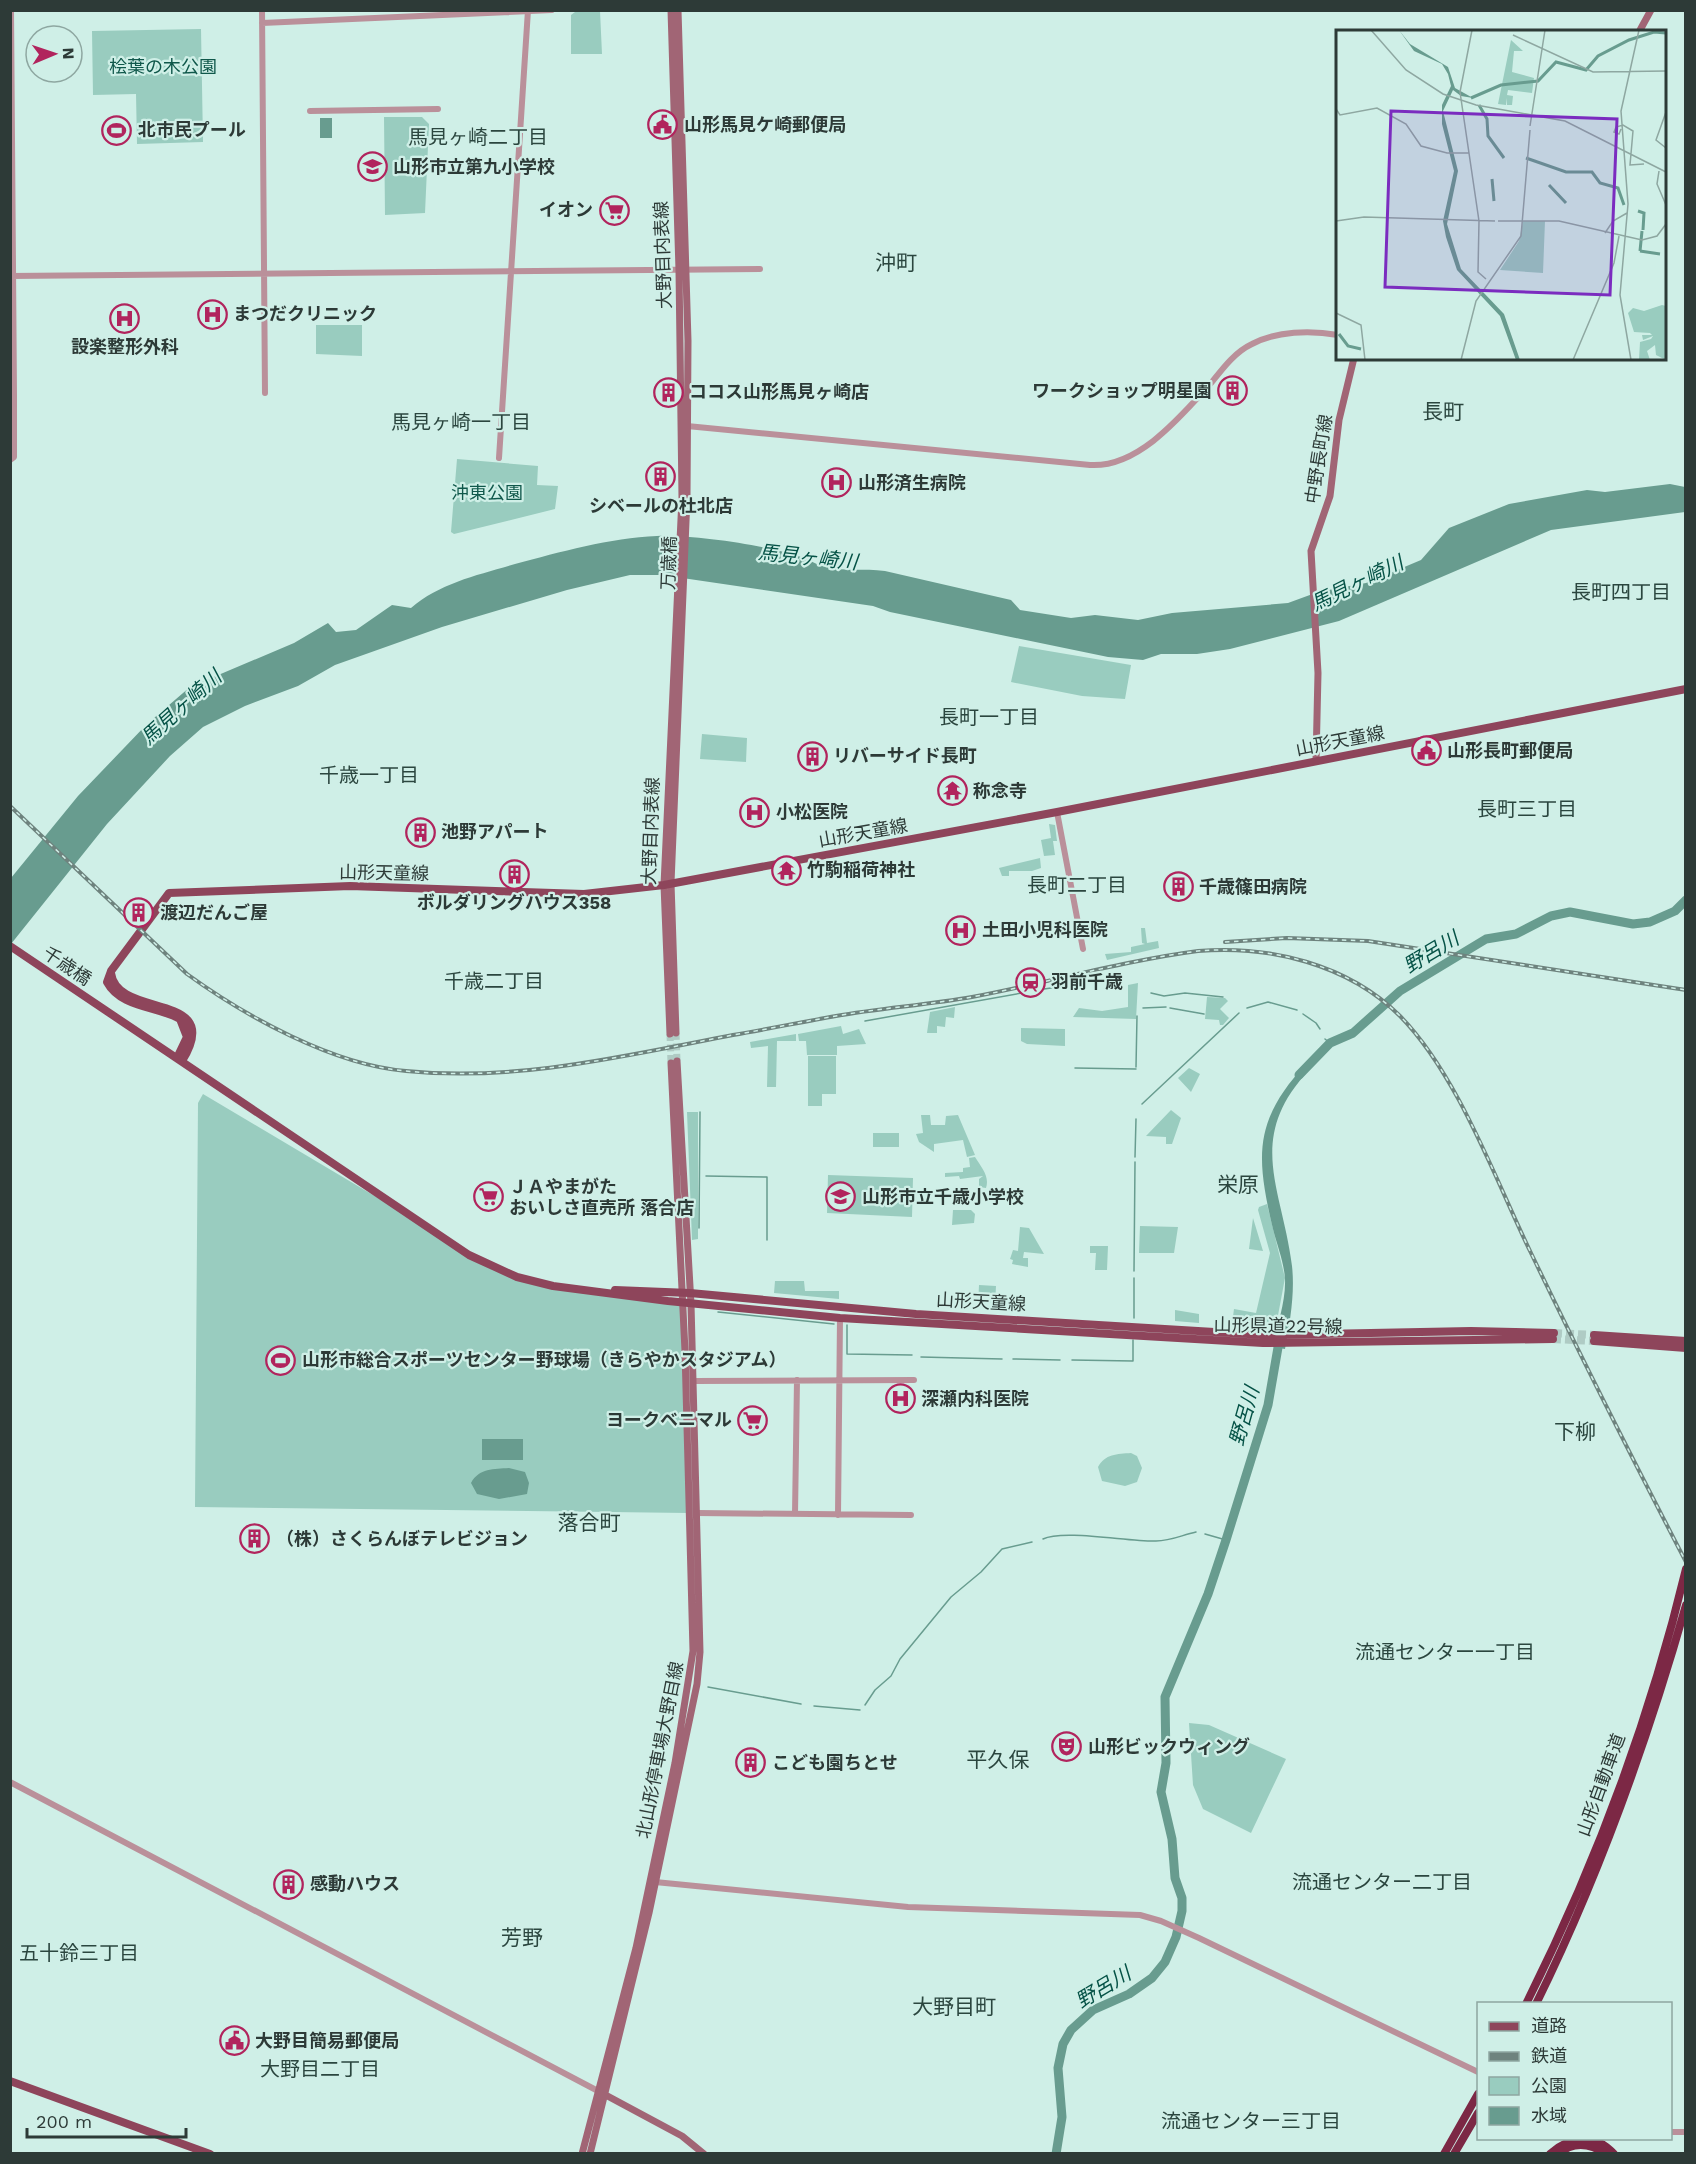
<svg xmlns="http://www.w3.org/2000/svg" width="1696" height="2164" font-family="'Work Sans','Noto Sans JP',sans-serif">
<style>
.green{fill:#99ccbf}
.water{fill:#689c8f}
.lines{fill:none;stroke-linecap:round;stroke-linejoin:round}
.stream{stroke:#689c8f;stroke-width:1.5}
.river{stroke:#689c8f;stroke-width:9}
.secondary-tunnel{stroke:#afcbc4;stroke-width:7;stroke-dasharray:7 3.5;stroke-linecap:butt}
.primary-tunnel{stroke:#afcbc4;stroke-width:8;stroke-dasharray:8 4;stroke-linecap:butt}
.tertiary{stroke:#ba909a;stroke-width:6}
.secondary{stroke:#a16575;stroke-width:7}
.primary{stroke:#8e455b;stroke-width:8}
.motorway{stroke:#7c2845;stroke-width:8}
.rail-casing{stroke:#6e837e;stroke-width:4}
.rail{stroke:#cfefe7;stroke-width:1.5;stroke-dasharray:4.5;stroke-linecap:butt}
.labels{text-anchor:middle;stroke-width:4.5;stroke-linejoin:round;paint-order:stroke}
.park-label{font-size:18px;fill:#10584b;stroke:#cfefe7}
.poi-label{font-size:18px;font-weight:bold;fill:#2d3a37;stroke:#cfefe7;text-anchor:start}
.street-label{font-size:18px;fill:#2d3a37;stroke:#cfefe7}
.neighbourhood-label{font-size:20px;fill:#2b463f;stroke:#cfefe7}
.water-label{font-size:20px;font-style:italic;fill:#055246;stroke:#cfefe7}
.quarter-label{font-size:21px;fill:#2b463f;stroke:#cfefe7}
.inset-river{fill:none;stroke:#689c8f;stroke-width:3}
.inset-road{fill:none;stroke:#8ea7a1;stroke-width:1.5}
.view{fill:#7b2cbf;fill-opacity:0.15;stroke:#7b2cbf;stroke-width:3}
.inset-edge{fill:none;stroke:#2d3a37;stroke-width:3}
</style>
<rect width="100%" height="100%" fill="#cfefe7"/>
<path class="green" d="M600,11L602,54H571V15L575,12Z
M201,29L203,142L137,144L136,94L93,95L92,31Z
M384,117H422L429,124L425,213L385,215Z
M316,325H362V356L316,354Z
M457,459L538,466L537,485L558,486L555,509L454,534L451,532Z
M1019,646L1131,665L1125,699L1082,696L1011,682Z
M702,734L747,738L746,762L700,759Z
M1049,824L1055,825L1057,841H1053L1055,855L1044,856L1041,840L1051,838Z
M1040,858L1041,868L1032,871H1009V876H1002L999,868Z
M1141,928H1145L1147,943L1158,941L1159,948L1107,960L1105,954L1131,952V947L1145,944L1142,943Z
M1138,983L1136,1019L1073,1017L1079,1008L1102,1011L1128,1007V985Z
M1207,997L1225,998L1228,1001L1220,1009L1229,1018L1223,1025H1220L1219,1020L1205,1019Z
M955,1007L954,1018L946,1017L945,1027L937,1026V1033H927L930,1012Z
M841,1026L843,1034L859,1029L866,1044L837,1046V1055H807L806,1041H799L798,1034Z
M1021,1028L1065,1029V1046L1027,1044L1021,1041Z
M796,1034V1041H777L776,1087H767L768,1046L751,1048L750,1042Z
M808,1056H836V1094H822V1106H808Z
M1189,1068L1200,1074L1191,1092L1178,1078Z
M203,1094L415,1220L469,1255L540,1284L683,1303L689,1513L195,1507L198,1103Z
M1171,1110L1181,1118L1172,1144H1166V1137L1146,1136Z
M687,1112H698V1239L692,1240Z
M921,1115H930L931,1125H945L946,1116L958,1115L975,1155L967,1157L963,1140L934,1144V1152L919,1142L916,1134L923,1133Z
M873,1133H899V1147H873Z
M975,1157C981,1167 990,1176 986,1188L979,1187V1179L983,1176L960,1179L959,1176L945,1177V1173L963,1172V1168L970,1167L969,1158Z
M828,1175L913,1178L912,1217L827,1213Z
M1267,1204L1285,1278L1276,1326L1232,1324L1234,1309L1256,1313L1270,1253L1258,1210L1259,1207Z
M953,1210H971L975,1214L974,1223L952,1225Z
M1253,1218L1263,1251L1249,1249Z
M1140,1226L1178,1227L1174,1253H1139Z
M1020,1227L1029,1228L1044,1254L1024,1252L1023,1258H1028V1267L1012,1264L1013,1260L1010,1259L1013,1250L1018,1251Z
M1090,1246H1108L1107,1270H1095L1096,1253H1090Z
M775,1281H804L805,1291H839V1299L774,1293Z
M979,1285L996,1286L995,1303L986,1302L985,1307L978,1306Z
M1175,1310L1199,1314V1323L1175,1321Z
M1131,1453L1137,1456L1142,1468L1137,1482L1125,1486L1102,1481L1098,1467C1105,1454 1117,1454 1131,1453Z
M1189,1723L1209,1725L1286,1759L1251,1833L1203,1809L1193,1785Z"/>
<path class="water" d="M320,118H332V138H320Z
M110,120H124L125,140L110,141Z
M1670,484L1685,487V512L1551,530L1339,621L1230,649L1197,654H1161L1143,660L1108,657L890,612L873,606L662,575H630L567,590L442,627L335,665L298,686L245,706L203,727L170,756L107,824L11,944V878L78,796L147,724L190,687L294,643L328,623L336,632L356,630L392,605L411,608C440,583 478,575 515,564C560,552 610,538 657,536C690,534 771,546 801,557C808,559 815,564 822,566C843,572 864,568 885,571L1011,600L1020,610L1071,618L1095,615L1138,620L1172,613L1288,603L1318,592L1366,583L1402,568L1421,560L1449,528L1509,504L1587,490L1605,492Z
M1306,1064L1309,1070C1245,1139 1282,1187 1292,1266C1295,1293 1290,1322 1285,1349L1273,1347C1277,1325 1286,1301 1285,1279C1284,1262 1277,1245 1273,1229C1256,1157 1253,1121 1306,1064Z
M482,1439H523V1460H482Z
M509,1468L525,1472L529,1483L527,1494L499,1499L477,1494L471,1483C479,1468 494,1469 509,1468Z"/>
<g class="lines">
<path class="stream" d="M1151,993L1164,996L1185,993L1223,997
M1143,1008L1166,1007
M1170,1008L1204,1014
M1247,1008L1268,1002L1297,1010
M1303,1014L1316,1023L1320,1029
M865,1021L1044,989L1065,986L1071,989
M1325,1039L1330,1043
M1136,1067L1137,1016
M1075,1068L1136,1069
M1142,1104L1239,1013
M1135,1157L1136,1119
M706,1176L767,1177V1240
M699,1228L700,1112
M1134,1271L1135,1162
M718,1312L834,1324
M1134,1318V1278
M847,1325V1354L912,1355
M921,1357L1002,1359
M1013,1359L1060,1360
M1072,1360L1133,1361V1340
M1205,1534L1226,1540
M1043,1539C1063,1529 1130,1542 1156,1541C1171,1541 1182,1535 1196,1532
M708,1687L801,1704
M865,1705L875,1690L891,1676L900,1659L951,1597L981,1572L1002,1549L1032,1542
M814,1706L860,1710"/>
<path class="river" d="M1299,1075L1330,1043L1353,1033L1400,991L1486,939L1516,934L1551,916L1570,912L1633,924L1650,922L1675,911L1686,900
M1056,2154L1062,2117L1058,2068L1063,2044L1071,2030L1093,2010L1129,1994L1152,1978L1165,1962L1176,1937L1182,1911V1898L1175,1878L1172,1839L1161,1792L1166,1763L1165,1697L1208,1594L1226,1540L1268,1405L1280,1336"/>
<path class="secondary-tunnel" d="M676,1033L677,1061
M670,1034L671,1063"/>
<path class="primary-tunnel" d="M1554,1333L1594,1335
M1553,1339L1594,1341"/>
<path class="tertiary" d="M262,10L265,393
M262,23L552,10
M310,111L438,109
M10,276L760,269
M687,426L1090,465C1139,468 1182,415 1212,382C1223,368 1235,352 1252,344C1277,331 1310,330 1338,335
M499,458L528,10
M10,460L14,457V395L11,10
M1057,812L1083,949
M694,1381L914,1380
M697,1513L911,1515
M795,1514L797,1380
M838,1515L840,1318
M10,1782L598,2091
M655,1882L908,1907L1140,1915L1161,1921L1199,1938L1478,2072
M1670,2132H1686"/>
<path class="secondary" d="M1639,32L1651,10
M1316,761L1318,673L1311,551L1330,496L1339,420L1354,358
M676,1033L671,883L687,497L688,341L678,10
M670,1034L664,885L682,498L679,270L671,10
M600,2092L682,2136L704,2154
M582,2154L636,1948L675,1763L693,1651L685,1351L671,1063
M590,2154L649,1913L697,1684L700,1652L691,1304L677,1061"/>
<path class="primary" d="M10,946L469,1255L517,1277L553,1286L668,1301L840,1318L1263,1343L1553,1339
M111,973C117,1020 226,990 182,1061
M177,1058L187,1037L180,1019C158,1006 121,1008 107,982L111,971L169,893L350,886L584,894L664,885L1057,812L1686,689
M615,1290L690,1293L916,1314L1264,1335L1471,1331L1554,1333
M1594,1335L1686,1341
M1594,1341L1686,1348
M10,2081L210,2154"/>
<path class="motorway" d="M1526,2004C1595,1866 1650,1719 1686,1569
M1536,2004C1599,1876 1647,1742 1686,1605
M1444,2154L1478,2094
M1454,2154L1478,2113
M1550,2154C1570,2136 1594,2132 1614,2154
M1558,2154C1573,2141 1590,2143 1606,2154"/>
<defs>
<path id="rail" d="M10,806L187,974C245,1016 333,1065 406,1071C517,1082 624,1056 733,1035C768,1029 802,1022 836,1016C881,1008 927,1005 972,997C1047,983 1122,961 1198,951C1269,945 1348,964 1400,1016C1458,1075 1495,1179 1531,1253C1581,1357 1633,1460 1686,1562
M1225,942L1287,938L1368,941L1686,990"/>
</defs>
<use href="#rail" class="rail-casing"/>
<use href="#rail" class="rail"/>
</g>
<defs>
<symbol id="civic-ring" viewBox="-11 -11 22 22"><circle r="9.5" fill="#cfefe7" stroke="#b1245d" stroke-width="1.5"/><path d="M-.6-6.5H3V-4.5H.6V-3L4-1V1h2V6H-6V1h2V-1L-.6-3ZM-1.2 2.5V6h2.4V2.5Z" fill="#b1245d"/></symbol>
<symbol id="stadium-ring" viewBox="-11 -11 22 22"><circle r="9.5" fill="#cfefe7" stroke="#b1245d" stroke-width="1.5"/><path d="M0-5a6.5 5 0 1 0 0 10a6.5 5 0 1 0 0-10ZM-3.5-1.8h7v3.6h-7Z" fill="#b1245d"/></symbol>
<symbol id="school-ring" viewBox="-11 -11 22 22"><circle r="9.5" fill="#cfefe7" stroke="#b1245d" stroke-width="1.5"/><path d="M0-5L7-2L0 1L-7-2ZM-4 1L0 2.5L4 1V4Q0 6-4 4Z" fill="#b1245d"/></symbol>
<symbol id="supermarket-ring" viewBox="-11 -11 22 22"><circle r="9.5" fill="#cfefe7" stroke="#b1245d" stroke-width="1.5"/><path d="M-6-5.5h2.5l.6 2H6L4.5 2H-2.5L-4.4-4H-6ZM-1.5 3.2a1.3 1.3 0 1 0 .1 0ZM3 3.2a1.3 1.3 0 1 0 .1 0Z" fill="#b1245d"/></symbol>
<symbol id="hospital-ring" viewBox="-11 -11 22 22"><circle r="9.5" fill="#cfefe7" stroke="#b1245d" stroke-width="1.5"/><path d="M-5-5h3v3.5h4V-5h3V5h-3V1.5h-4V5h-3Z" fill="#b1245d"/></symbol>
<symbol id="building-ring" viewBox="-11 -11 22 22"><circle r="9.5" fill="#cfefe7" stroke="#b1245d" stroke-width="1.5"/><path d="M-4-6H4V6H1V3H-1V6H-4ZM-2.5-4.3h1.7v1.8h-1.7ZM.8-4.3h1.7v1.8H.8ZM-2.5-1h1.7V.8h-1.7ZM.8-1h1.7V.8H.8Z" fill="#b1245d"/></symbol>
<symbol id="temple-ring" viewBox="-11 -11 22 22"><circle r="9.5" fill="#cfefe7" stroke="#b1245d" stroke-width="1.5"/><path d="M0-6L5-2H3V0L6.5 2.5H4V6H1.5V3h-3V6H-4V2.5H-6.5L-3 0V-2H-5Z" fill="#b1245d"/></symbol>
<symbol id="station-ring" viewBox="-11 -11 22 22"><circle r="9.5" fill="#cfefe7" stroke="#b1245d" stroke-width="1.5"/><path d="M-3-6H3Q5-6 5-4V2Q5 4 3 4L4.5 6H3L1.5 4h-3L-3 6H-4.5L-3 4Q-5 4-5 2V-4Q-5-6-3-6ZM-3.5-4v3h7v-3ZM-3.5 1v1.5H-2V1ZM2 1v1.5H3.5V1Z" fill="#b1245d"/></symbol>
<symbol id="theatre-ring" viewBox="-11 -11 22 22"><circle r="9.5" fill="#cfefe7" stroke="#b1245d" stroke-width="1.5"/><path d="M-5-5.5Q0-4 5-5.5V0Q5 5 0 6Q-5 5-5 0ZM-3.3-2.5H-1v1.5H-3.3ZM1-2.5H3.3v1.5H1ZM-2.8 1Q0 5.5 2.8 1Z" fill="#b1245d"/></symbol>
</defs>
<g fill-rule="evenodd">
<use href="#civic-ring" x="646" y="108" width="33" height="33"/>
<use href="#stadium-ring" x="100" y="114" width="33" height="33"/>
<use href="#school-ring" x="356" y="150" width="33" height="33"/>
<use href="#supermarket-ring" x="598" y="194" width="33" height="33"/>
<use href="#hospital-ring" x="196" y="298" width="33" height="33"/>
<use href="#hospital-ring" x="108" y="302" width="33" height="33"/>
<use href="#building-ring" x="1216" y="374" width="33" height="33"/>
<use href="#building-ring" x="652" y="376" width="33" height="33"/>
<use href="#building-ring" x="644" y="460" width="33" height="33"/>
<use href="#hospital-ring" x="820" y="466" width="33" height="33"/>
<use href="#civic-ring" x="1410" y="734" width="33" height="33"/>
<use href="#building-ring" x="796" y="740" width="33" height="33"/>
<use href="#temple-ring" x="936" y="774" width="33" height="33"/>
<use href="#hospital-ring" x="738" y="796" width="33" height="33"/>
<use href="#building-ring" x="404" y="816" width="33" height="33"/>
<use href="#temple-ring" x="770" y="854" width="33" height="33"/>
<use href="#building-ring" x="498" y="858" width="33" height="33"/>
<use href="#building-ring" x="1162" y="870" width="33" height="33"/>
<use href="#building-ring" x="122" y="896" width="33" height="33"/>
<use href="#hospital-ring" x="944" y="914" width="33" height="33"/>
<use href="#station-ring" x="1014" y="966" width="33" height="33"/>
<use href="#supermarket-ring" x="472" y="1180" width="33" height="33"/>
<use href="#school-ring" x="824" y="1180" width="33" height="33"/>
<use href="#stadium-ring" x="264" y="1344" width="33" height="33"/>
<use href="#hospital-ring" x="884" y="1382" width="33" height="33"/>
<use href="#supermarket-ring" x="736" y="1404" width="33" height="33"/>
<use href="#building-ring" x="238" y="1522" width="33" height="33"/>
<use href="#theatre-ring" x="1050" y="1730" width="33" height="33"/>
<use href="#building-ring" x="734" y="1746" width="33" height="33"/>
<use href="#building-ring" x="272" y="1868" width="33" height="33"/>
<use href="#civic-ring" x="218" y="2024" width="33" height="33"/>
</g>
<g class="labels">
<g class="park-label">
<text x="163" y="73">桧葉の木公園</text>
<text x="487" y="499">沖東公園</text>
</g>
<g class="poi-label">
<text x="684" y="131">山形馬見ケ崎郵便局</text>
<text x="138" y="136">北市民プール</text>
<text x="393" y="173">山形市立第九小学校</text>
<text x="593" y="216" text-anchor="end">イオン</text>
<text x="233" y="320">まつだクリニック</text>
<text x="125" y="353" text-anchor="middle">設楽整形外科</text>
<text x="1212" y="397" text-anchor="end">ワークショップ明星園</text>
<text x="689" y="398">ココス山形馬見ヶ崎店</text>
<text x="858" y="489">山形済生病院</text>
<text x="661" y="512" text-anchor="middle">シベールの杜北店</text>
<text x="1447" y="757">山形長町郵便局</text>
<text x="833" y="762">リバーサイド長町</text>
<text x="973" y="797">称念寺</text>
<text x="776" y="818">小松医院</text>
<text x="441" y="838">池野アパート</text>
<text x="807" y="876">竹駒稲荷神社</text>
<text x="1199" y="893">千歳篠田病院</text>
<text x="514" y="909" text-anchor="middle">ボルダリングハウス358</text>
<text x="160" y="919">渡辺だんご屋</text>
<text x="982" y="936">土田小児科医院</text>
<text x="1051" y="988">羽前千歳</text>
<text x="509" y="1193">ＪＡやまがた<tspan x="509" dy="21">おいしさ直売所 落合店</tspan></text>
<text x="862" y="1203">山形市立千歳小学校</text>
<text x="302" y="1366">山形市総合スポーツセンター野球場（きらやかスタジアム）</text>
<text x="921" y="1405">深瀬内科医院</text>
<text x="732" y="1426" text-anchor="end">ヨークベニマル</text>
<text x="276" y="1545">（株）さくらんぼテレビジョン</text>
<text x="1088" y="1753">山形ビックウィング</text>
<text x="772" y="1769">こども園ちとせ</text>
<text x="310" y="1890">感動ハウス</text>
<text x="255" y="2047">大野目簡易郵便局</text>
</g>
<g class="street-label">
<text transform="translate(663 255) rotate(-92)" y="6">大野目内表線</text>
<text transform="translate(1319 459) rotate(-81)" y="6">中野長町線</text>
<text transform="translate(669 563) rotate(-88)" y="6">万歳橋</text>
<text transform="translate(1340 741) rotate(-11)" y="6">山形天童線</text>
<text transform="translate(651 831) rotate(-88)" y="6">大野目内表線</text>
<text transform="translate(863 833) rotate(-10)" y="6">山形天童線</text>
<text transform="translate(384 873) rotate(1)" y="6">山形天童線</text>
<text transform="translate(67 966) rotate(34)" y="6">千歳橋</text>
<text transform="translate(981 1302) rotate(3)" y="6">山形天童線</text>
<text transform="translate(1278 1326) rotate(1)" y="6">山形県道22号線</text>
<text transform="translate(660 1750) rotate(-79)" y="6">北山形停車場大野目線</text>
<text transform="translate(1601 1785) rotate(-70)" y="6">山形自動車道</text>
</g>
<g class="neighbourhood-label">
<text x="478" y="144">馬見ヶ崎二丁目</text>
<text x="461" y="429">馬見ヶ崎一丁目</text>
<text x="1621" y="599">長町四丁目</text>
<text x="989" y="724">長町一丁目</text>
<text x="369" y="782">千歳一丁目</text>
<text x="1527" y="816">長町三丁目</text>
<text x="1077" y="892">長町二丁目</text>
<text x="494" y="988">千歳二丁目</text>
<text x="1445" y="1659">流通センター一丁目</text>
<text x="1382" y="1889">流通センター二丁目</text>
<text x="79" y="1960">五十鈴三丁目</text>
<text x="320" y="2076">大野目二丁目</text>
<text x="1251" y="2128">流通センター三丁目</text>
</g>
<g class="water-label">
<text transform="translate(808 557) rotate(6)" y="7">馬見ヶ崎川</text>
<text transform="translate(1357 583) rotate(-26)" y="7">馬見ヶ崎川</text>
<text transform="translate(181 707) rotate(-42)" y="7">馬見ヶ崎川</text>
<text transform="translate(1431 952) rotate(-31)" y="7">野呂川</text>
<text transform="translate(1244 1416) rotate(-74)" y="7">野呂川</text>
<text transform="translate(1103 1987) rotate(-31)" y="7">野呂川</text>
</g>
<g class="quarter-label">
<text x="896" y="270">沖町</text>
<text x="1443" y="419">長町</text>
<text x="1238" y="1192">栄原</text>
<text x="1575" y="1439">下柳</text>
<text x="589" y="1530">落合町</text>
<text x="998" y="1767">平久保</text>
<text x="522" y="1945">芳野</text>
<text x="954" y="2014">大野目町</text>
</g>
</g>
<g transform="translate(1336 30)">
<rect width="330" height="330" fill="#cfefe7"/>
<path d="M175,10L187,21H178L176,42L198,48L196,63L172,60L171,65L177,66L176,75H171V68L170,75L162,74ZM187,191H209L207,243L164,240L183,211ZM326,275L330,276V330L320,325L319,315L311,321L314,330H303L304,312L315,309L317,306L307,310L306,305H316L314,303L298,302L292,283L297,278L308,281Z" fill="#99ccbf"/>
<path d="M63,0L74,14L112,37L119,58L137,68L125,66L117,60L107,81L122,141L111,194L125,239L168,284L184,330H180L164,286L121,240L110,207L107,191L118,141L106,94V75L115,56L112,44L106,34L78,21Z" fill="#689c8f"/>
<path class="inset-river" d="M135,68L165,55L202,51L220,32L250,40L262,26L293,10L318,2L330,3M143,75L151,89L152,106L168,128M190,128L230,142H256L264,153L282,158L288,175M156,149L158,171M213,155L230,173M302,181L308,183L307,200M304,221L324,224M304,221L306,201M3,304L12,316L25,319"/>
<path class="inset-road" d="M35,0L70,40L107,64L140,75L229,91L330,142M136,0L124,62L143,191L142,242L150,249M177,5L257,42L330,41M0,79L4,85L41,78L70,94L85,116L111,123H133M330,82L320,110L330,118M194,96L209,0M285,99L283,104L278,102L280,97L287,95L297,101L294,135L308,134M323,141L321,154L330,175M0,191L28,187L159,191M162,191H223L306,210L321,206L330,194M269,203L277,191L291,183M0,283L25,295L29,330M125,330L140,271L185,206L194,100M237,330L278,233L283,206M295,330L284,265L292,174L285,81L303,0"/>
<path class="view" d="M55,81L281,89L274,265L49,257Z"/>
<rect width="330" height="330" class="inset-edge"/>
</g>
<rect width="1696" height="2164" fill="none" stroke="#2d3a37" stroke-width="24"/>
<rect x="1477" y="2002" width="195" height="138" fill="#cfefe7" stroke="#8ea7a1" stroke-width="1.5"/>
<rect x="1489" y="2022" width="30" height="9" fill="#8e455b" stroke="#8ea7a1" stroke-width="1.5"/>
<text x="1531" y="2032" font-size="18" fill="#2d3a37">道路</text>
<rect x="1489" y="2052" width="30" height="9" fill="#6e837e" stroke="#8ea7a1" stroke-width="1.5"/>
<text x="1531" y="2062" font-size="18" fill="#2d3a37">鉄道</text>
<rect x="1489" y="2077" width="30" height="18" fill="#99ccbf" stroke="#8ea7a1" stroke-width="1.5"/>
<text x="1531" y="2092" font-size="18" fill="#2d3a37">公園</text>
<rect x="1489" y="2107" width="30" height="18" fill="#689c8f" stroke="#8ea7a1" stroke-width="1.5"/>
<text x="1531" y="2122" font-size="18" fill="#2d3a37">水域</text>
<g transform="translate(54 54) rotate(88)"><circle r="28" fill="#cfefe7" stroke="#8ea7a1" stroke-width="1.5"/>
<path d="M0-4.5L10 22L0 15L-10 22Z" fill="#b1245d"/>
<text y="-9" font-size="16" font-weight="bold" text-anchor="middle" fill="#2d3a37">N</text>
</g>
<path d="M27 2128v9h159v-9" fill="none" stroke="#2d3a37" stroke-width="3"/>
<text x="36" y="2128" font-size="18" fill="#2d3a37" stroke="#cfefe7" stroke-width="4.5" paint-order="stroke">200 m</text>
</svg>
